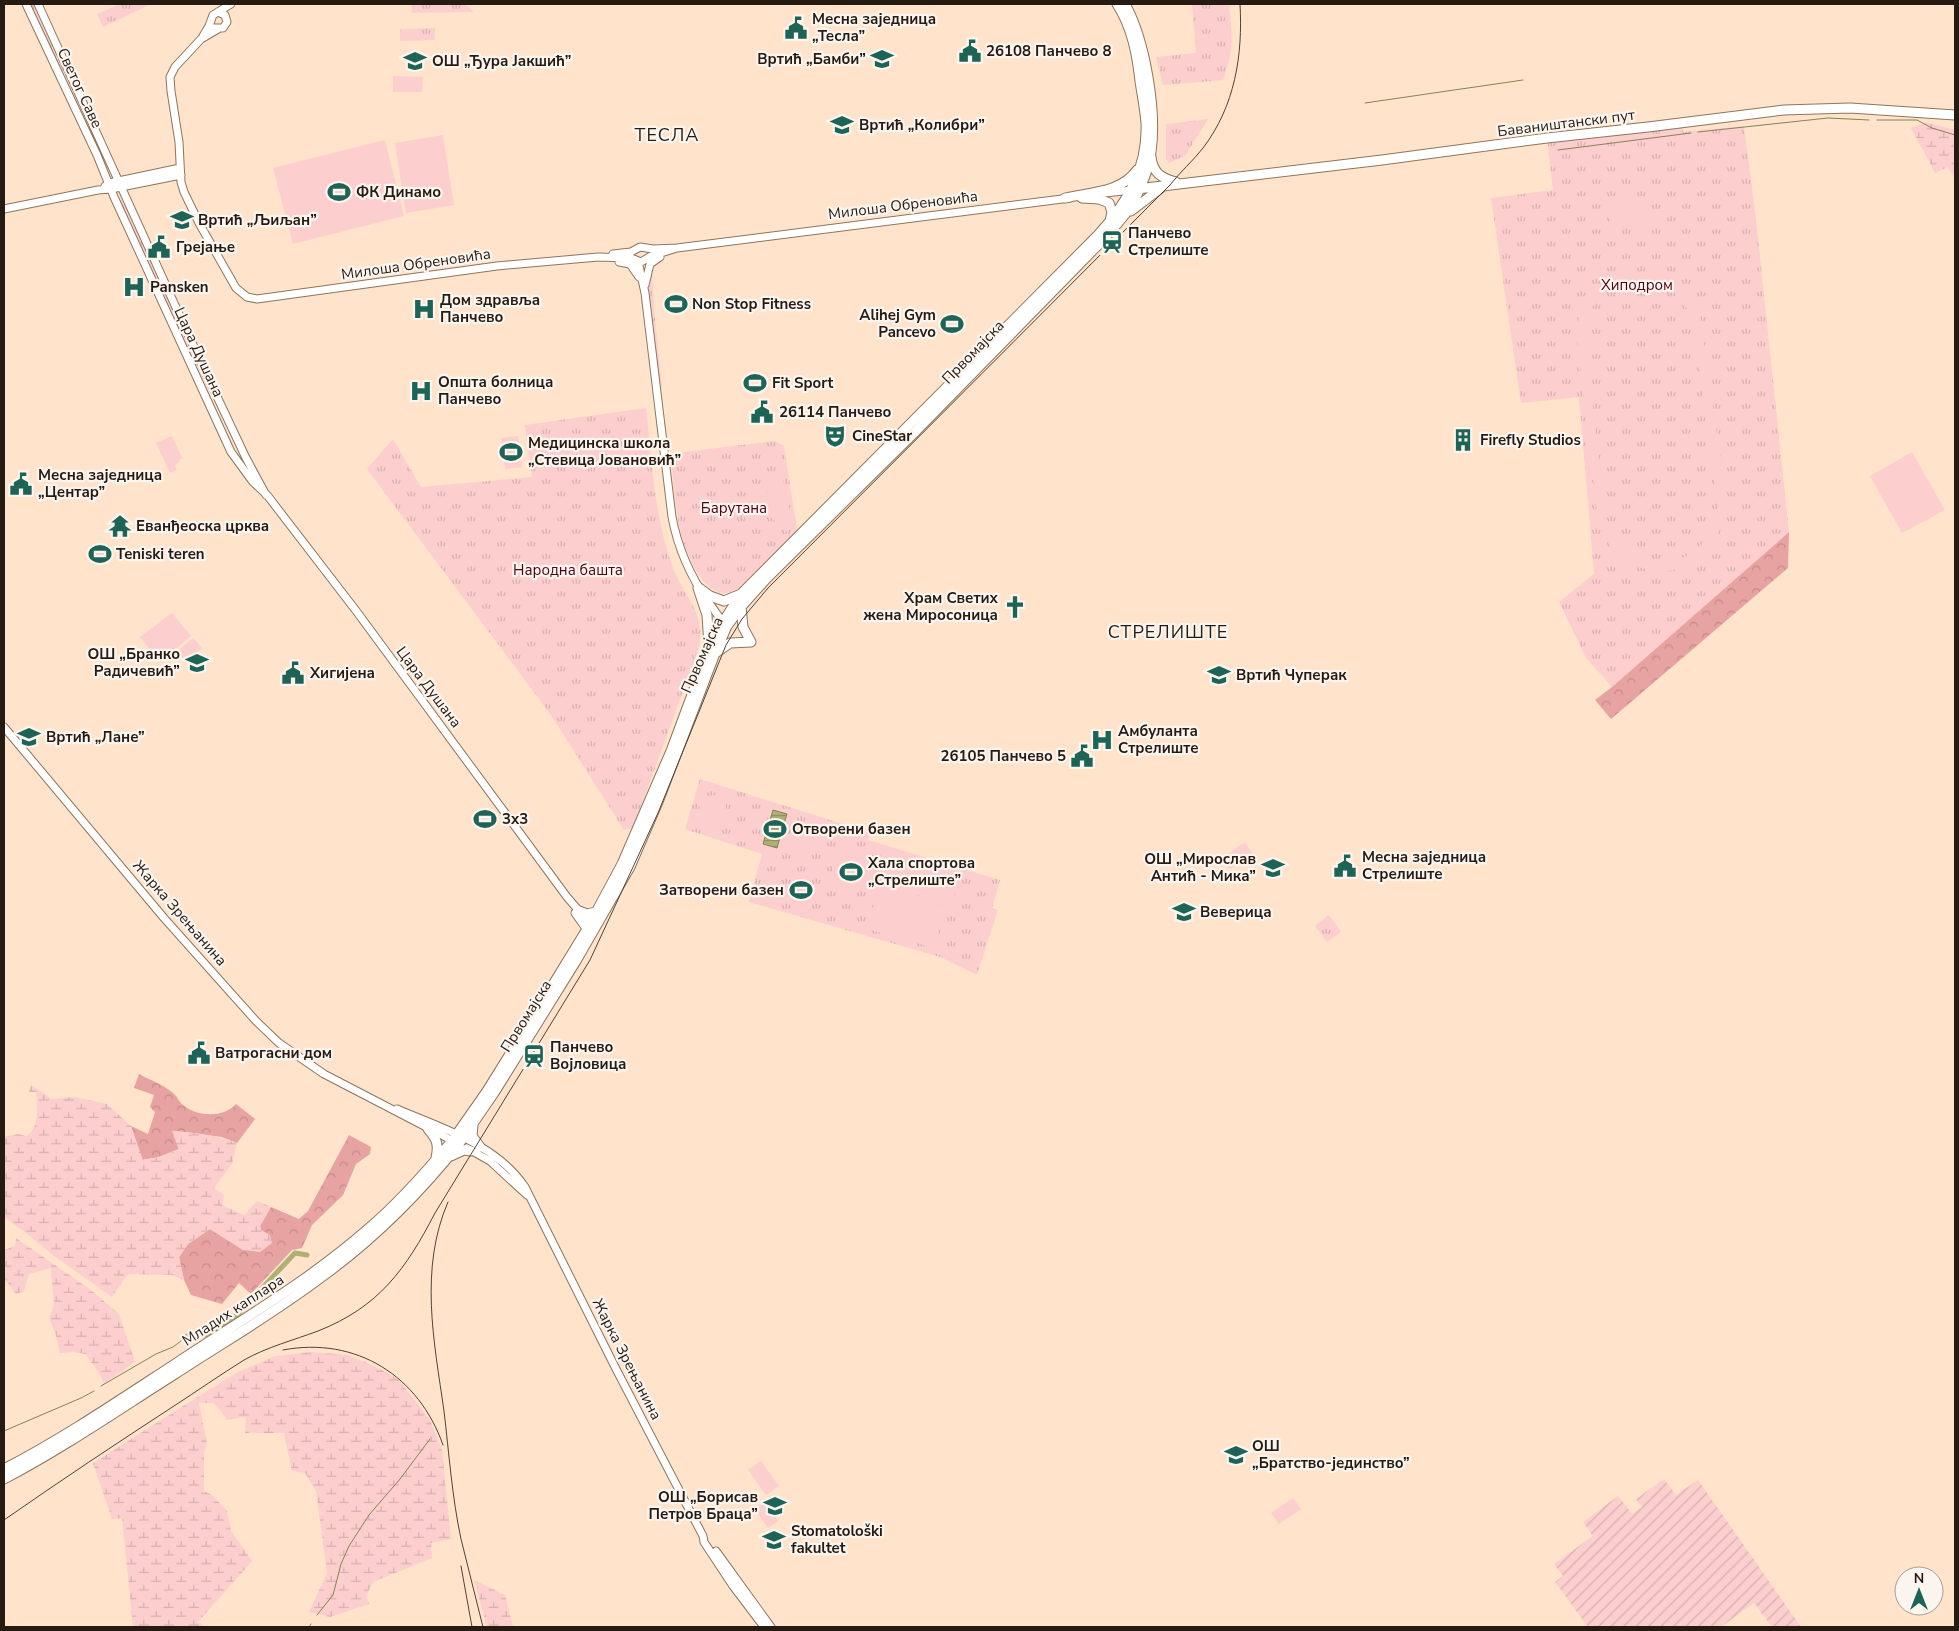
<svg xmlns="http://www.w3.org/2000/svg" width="1959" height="1631" font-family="'Nunito Sans',sans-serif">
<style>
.grass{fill:url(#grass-tufts)}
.forest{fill:url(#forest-crowns)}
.wetland{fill:url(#wetland-marsh)}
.garden{fill:url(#garden-furrows)}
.pitch{fill:#fccece;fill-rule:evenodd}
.water{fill:url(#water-rules);stroke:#868456}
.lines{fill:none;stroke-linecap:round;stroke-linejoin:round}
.stream{stroke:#868456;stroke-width:1}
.canal{stroke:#afb173;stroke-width:5}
.tertiary-casing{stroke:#8d755e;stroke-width:9}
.primary-casing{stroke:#8d755e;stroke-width:11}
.trunk-casing{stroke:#8d755e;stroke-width:11}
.tertiary{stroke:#fff;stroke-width:7}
.primary{stroke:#fff;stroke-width:9}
.trunk{stroke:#fff;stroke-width:9}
.rail{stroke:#514337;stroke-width:1}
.labels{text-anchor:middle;stroke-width:4.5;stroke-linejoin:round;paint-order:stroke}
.poi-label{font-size:15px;font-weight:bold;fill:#251b12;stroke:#fbf5f0;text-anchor:start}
.street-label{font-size:15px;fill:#251b12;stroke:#fbf5f0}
.park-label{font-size:15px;fill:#530011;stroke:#fbf5f0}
.quarter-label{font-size:18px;letter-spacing:1px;fill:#251b12;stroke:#fbf5f0}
</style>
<defs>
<pattern id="grass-tufts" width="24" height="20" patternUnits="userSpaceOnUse" patternTransform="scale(1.25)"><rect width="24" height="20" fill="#fccece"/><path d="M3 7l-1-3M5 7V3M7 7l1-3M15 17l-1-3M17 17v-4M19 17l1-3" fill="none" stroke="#d8b0b0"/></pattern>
<pattern id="forest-crowns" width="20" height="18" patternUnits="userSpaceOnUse" patternTransform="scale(1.25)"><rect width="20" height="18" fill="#e7a2a2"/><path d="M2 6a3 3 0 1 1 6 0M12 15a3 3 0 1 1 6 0" fill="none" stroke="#c68b8a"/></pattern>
<pattern id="wetland-marsh" width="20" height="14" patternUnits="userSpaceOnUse" patternTransform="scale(1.25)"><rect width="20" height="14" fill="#fccece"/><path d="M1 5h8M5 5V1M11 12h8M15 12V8" fill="none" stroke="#d8b0b0"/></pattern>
<pattern id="garden-furrows" width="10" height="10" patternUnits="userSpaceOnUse" patternTransform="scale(1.25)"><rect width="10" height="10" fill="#fccece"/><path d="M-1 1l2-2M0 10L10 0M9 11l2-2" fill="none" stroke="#d8b0b0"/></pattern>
<pattern id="water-rules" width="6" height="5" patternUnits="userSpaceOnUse" patternTransform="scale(1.25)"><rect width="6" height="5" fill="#afb173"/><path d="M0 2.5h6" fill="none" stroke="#8e8f5d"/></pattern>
</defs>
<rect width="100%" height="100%" fill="#ffe3ca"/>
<path class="grass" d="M27,4H35L64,69L60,70Z
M120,4H151L103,27L97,14Z
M411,4H465L474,12L412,13Z
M1192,4H1229C1232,36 1235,49 1223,80L1163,85L1156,57L1196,53Z
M435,28V40L400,41V29Z
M1208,119L1185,156L1169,163L1166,160V124Z
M1682,123L1683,132L1744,126L1756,219L1789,532L1612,687L1586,658L1559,602L1594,574L1579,397L1521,403L1491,198L1553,190L1547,138Z
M124,199L199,364L195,366L118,201Z
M650,270H652L654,309L662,387L660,388L648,302Z
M646,408C652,461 654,517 673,568C685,599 709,616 697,653L633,828L624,830L551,715L367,469L393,439L421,487L532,477L525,425Z
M775,441L784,446L797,530L733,593L729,594C723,593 715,592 711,588C676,558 675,497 671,455L676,453Z
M700,779L871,833L868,840L1000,880L992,908L998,910L977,975L940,957L749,902L762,854L685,829Z
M1329,915L1341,932L1327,942L1315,926Z"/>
<path class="forest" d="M1789,532L1788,568L1611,719L1595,700L1612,687Z
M139,1074C150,1080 164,1085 173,1093C177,1096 179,1102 183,1105C197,1117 224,1118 236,1104L255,1119L237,1143L222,1137L173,1131L179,1149L159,1157L142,1160L131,1126L148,1134L155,1112L150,1107L154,1095L134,1088Z
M349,1135L371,1147L370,1154L356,1164L343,1195L312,1225L302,1248L292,1250L251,1294L239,1283L222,1304L191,1295L184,1280L179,1257L188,1244L210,1229L243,1250L261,1230L260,1226L271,1207L299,1219L308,1211Z"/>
<path class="wetland" d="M1926,122L1955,130V179L1948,167L1935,173L1911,128Z
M31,1085L52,1099L75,1097L107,1104L131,1126L143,1160L159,1157L179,1150L172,1131C195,1132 216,1135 237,1143L232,1164L214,1188L224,1195L222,1205L244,1215L257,1201L271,1207L260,1226L261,1230L270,1235L272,1243L260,1252L243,1250L210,1229L188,1244L179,1257L184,1280L172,1275L128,1274L112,1297L54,1256L30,1236L4,1217V1137L18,1134L27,1136C40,1126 37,1108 36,1092H29Z
M16,1238L91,1290L119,1314L135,1362L104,1384C101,1372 92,1365 86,1354L73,1352L60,1353L55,1332L49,1318L54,1305L51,1268L29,1274L24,1291L16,1294L4,1278V1250L15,1246Z
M311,1352L348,1355L376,1367L398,1379L430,1420L442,1450L451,1539L431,1543L432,1558L373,1582L366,1596L369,1604L330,1617L309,1612L327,1573L316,1491L305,1473L292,1471L284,1433H245L246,1417L226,1420L225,1416L213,1403H199L207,1444L204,1452V1491L212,1495L227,1511L231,1531L252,1561L198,1622L206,1627H133L122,1518L112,1519L93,1463L236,1373L275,1356Z
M474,1580L505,1595L513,1627H487Z"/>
<path class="garden" d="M1664,1479L1676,1495L1698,1480L1801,1627H1772L1754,1603L1721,1627H1588L1555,1582L1563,1576L1554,1564L1593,1536L1583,1522L1618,1496L1632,1514L1642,1507L1636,1499Z"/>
<path class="pitch" d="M393,76L423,77L422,92H393Z
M443,135L454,205L406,213L395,143Z
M385,140L404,216L293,244L273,168Z
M1643,196L1647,221L1611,225L1607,201Z
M1636,271C1668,274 1686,285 1700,314L1725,493C1725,499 1726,506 1726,512C1724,523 1718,534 1712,543C1709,547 1706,552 1703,556C1682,577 1639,575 1618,555C1609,546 1603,535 1598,522L1577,338C1576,299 1600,278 1636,271ZM1635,279C1665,282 1679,291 1692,318L1716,495C1717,503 1718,510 1716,518C1707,561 1652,576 1621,547C1614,540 1610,530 1606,520L1584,330C1588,301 1608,287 1635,279Z
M172,436L182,458L179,460L180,462L175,465L177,470L170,473L156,443Z
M518,436L522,467L505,469L501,438Z
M1912,452L1945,510L1902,533L1870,476Z
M781,470L793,525L787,532L759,507Z
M108,544L113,552L93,565L87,556Z
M172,613L191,636L160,662L140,637Z
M193,638L202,648L186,662L177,652Z
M726,795V823H700L699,796Z
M801,828L815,831L808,859L794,855Z
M1245,842L1253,854L1230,869L1222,858Z
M893,849L962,871L951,906L882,884Z
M838,851L873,862L865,891L854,888L853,891L839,887V884L829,881Z
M879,887L946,907L934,948L867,929Z
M761,1461L779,1486L766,1495L748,1470Z
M1293,1498L1301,1509L1279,1524L1271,1513Z
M766,1502L778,1521L768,1528L755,1509Z"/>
<path class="water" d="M773,810L787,814L777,848L763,844Z"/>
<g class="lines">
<path class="stream" d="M1365,103L1523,80
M1877,120H1917L1932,128L1955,135
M1698,132L1828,118L1869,120
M1558,150L1691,133
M101,1386L156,1354L173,1347L181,1341
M4,1431L81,1398L94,1391
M317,1615L333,1595L341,1564L349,1546L369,1515L400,1479L430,1439
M309,1627L311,1624"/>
<path class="canal" d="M187,1336L206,1335L237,1315L295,1253L307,1255"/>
<defs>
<path id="tertiary" d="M26,4L97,155L114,197L231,452L253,482L267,495L357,612L567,897L592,926
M38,4L204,369L246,458L266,495
M214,28H223L227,22L225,15L218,12
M218,29L201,39L175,67L170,77L171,91L179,142L181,182L184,192L199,223L236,288L247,297L257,299L497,266L598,257L631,258L641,262L651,256L677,248
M203,36L209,26L213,15L231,4
M105,186L109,183L180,168
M1105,193L1132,190
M4,209L98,190L111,189L181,175
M613,254L631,252L640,247L653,249L677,248L1070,198
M636,261L639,266L645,293L672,517C678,549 690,576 709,603C715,610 719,619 726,625
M619,262L630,264L639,277
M645,285L650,264L660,257
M4,727L164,918L256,1021L279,1043L324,1074L455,1142
M575,913L589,933
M397,1109C443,1129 496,1144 525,1187L615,1367L703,1536L704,1542L733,1586L764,1627
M467,1148L490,1161L527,1195
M716,1551L771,1627"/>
<path id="primary" d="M1151,157C1153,173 1161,178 1176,182
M1137,189L1382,160L1547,138L1648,127L1784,110L1850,108L1955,115
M1065,198C1090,192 1121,193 1137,170
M1082,198L1099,199L1109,203L1112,212L1110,221
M1131,211L1161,188
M698,588L707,615L709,646
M699,588L710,596L724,601L741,594
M717,652L730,643L751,642L743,627L741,607
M579,911L587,914L596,912
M473,1125L472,1136L480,1147
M452,1141L487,1091L546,996L587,929L622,864L671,751L709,649L723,622L741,594L1097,236C1127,204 1148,168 1146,123C1145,109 1142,95 1140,81C1137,54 1132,27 1117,4
M459,1144L494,1093L576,961L630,867L658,802L714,656L727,626L741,607L767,578L915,432L1102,241C1117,224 1132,209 1140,188C1145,177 1150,164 1151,152C1157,110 1145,40 1125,4"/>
<path id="trunk" d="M428,1129C437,1139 439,1145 436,1158
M451,1156L464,1150L471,1151
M4,1469C64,1438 121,1399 178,1362C243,1319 310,1280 368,1229C399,1203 426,1172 452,1141
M4,1479C63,1448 118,1410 175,1374C224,1342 276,1312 323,1276C374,1239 419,1194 459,1144"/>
</defs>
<use href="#tertiary" class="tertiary-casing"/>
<use href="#primary" class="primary-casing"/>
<use href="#trunk" class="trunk-casing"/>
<use href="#tertiary" class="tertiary"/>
<use href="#primary" class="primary"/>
<use href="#trunk" class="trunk"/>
<path class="rail" d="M448,1202C419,1269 434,1341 444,1411C449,1453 452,1497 461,1539C468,1568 476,1598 483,1627
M283,1350C356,1336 419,1376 443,1445
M4,1520C60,1481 117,1443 174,1406C197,1391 220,1375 244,1360C267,1347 294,1340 318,1331C379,1307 406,1269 435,1213L590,960L658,813L726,645L742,619L768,588L1170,185C1180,172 1193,161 1203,148C1235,106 1243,55 1240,4
M461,1566L472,1627"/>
</g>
<defs>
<symbol id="civic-bare" viewBox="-9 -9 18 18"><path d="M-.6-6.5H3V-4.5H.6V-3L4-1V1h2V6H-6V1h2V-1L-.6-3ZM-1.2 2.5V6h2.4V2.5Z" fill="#1d6457" stroke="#fbf5f0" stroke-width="2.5" paint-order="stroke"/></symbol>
<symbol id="school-bare" viewBox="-9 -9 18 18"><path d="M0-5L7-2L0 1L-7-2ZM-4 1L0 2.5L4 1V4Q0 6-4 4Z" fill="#1d6457" stroke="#fbf5f0" stroke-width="2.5" paint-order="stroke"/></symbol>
<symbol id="stadium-bare" viewBox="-9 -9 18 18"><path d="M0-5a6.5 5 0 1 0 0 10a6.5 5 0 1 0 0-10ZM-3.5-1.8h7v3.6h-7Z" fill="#1d6457" stroke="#fbf5f0" stroke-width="2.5" paint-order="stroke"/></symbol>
<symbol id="station-bare" viewBox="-9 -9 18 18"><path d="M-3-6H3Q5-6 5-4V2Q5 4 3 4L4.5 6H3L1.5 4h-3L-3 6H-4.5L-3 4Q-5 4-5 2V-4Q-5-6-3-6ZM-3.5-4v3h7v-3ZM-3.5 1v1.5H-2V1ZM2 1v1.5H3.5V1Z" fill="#1d6457" stroke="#fbf5f0" stroke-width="2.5" paint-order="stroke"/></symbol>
<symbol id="hospital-bare" viewBox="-9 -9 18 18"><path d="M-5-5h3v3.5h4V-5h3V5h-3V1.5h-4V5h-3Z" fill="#1d6457" stroke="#fbf5f0" stroke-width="2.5" paint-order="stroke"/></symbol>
<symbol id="theatre-bare" viewBox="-9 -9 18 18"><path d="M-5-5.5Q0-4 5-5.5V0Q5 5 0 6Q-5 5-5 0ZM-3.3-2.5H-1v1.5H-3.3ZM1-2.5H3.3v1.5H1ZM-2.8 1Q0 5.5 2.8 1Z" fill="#1d6457" stroke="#fbf5f0" stroke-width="2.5" paint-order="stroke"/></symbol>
<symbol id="building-bare" viewBox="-9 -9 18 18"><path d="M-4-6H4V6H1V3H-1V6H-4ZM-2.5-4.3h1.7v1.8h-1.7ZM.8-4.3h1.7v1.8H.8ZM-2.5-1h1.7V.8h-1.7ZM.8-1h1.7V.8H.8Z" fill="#1d6457" stroke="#fbf5f0" stroke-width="2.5" paint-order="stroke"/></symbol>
<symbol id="temple-bare" viewBox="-9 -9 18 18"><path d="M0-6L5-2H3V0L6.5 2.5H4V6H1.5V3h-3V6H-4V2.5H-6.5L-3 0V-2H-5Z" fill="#1d6457" stroke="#fbf5f0" stroke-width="2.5" paint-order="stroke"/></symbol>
<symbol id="church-bare" viewBox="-9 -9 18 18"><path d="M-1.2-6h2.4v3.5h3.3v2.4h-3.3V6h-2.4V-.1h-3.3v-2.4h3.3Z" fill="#1d6457" stroke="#fbf5f0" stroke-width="2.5" paint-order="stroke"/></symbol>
<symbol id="university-bare" viewBox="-9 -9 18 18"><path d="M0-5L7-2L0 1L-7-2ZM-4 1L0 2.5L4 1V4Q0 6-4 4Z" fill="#1d6457" stroke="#fbf5f0" stroke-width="2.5" paint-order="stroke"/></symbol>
</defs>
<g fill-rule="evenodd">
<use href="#civic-bare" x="780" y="12" width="32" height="32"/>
<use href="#civic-bare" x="954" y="35" width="32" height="32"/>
<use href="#school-bare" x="866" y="43" width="32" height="32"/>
<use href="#school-bare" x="399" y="45" width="32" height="32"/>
<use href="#school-bare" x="826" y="109" width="32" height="32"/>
<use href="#stadium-bare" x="323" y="176" width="32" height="32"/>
<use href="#school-bare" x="166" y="204" width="32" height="32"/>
<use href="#station-bare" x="1096" y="226" width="32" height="32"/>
<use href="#civic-bare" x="143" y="231" width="32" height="32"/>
<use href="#hospital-bare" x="118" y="271" width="32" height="32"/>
<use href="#stadium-bare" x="660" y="288" width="32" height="32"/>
<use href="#hospital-bare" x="408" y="293" width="32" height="32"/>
<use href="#stadium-bare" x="936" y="308" width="32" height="32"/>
<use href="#stadium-bare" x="739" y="367" width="32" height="32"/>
<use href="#hospital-bare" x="405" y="375" width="32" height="32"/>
<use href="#civic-bare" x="746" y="396" width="32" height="32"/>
<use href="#theatre-bare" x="819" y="420" width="32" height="32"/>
<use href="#building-bare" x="1447" y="424" width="32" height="32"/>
<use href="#stadium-bare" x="495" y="436" width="32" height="32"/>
<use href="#civic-bare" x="5" y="468" width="32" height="32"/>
<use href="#temple-bare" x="104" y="510" width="32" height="32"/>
<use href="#stadium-bare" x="84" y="538" width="32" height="32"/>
<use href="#church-bare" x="999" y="591" width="32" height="32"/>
<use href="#school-bare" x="181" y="647" width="32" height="32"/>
<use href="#civic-bare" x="277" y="657" width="32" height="32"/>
<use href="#school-bare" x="1203" y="659" width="32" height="32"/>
<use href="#school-bare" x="13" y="721" width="32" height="32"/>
<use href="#hospital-bare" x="1086" y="724" width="32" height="32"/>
<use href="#civic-bare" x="1066" y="740" width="32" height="32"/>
<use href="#stadium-bare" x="469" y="803" width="32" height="32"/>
<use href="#stadium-bare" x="759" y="813" width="32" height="32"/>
<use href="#civic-bare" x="1329" y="850" width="32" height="32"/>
<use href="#school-bare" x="1257" y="852" width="32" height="32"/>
<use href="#stadium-bare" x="835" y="856" width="32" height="32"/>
<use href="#stadium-bare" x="785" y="874" width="32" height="32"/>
<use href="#school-bare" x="1168" y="896" width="32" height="32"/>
<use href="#civic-bare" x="183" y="1037" width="32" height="32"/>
<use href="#station-bare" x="518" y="1040" width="32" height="32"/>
<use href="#school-bare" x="1220" y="1439" width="32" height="32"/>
<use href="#school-bare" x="759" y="1490" width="32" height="32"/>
<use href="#university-bare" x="758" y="1524" width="32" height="32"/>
</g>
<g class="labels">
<g class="poi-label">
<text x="812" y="24">Месна заједница<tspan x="812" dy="17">„Тесла”</tspan></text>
<text x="986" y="56">26108 Панчево 8</text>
<text x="866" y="64" text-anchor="end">Вртић „Бамби”</text>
<text x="432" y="66">ОШ „Ђура Јакшић”</text>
<text x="859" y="130">Вртић „Колибри”</text>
<text x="356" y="197">ФК Динамо</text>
<text x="198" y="225">Вртић „Љиљан”</text>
<text x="1128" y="238">Панчево<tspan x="1128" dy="17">Стрелиште</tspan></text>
<text x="176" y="252">Грејање</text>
<text x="150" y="292">Pansken</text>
<text x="440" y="305">Дом здравља<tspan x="440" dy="17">Панчево</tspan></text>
<text x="692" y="309">Non Stop Fitness</text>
<text x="936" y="320" text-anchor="end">Alihej Gym<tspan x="936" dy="17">Pancevo</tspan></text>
<text x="438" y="387">Општа болница<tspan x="438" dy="17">Панчево</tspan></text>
<text x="772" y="388">Fit Sport</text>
<text x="779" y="417">26114 Панчево</text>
<text x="852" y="441">CineStar</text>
<text x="1480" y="445">Firefly Studios</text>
<text x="528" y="448">Медицинска школа<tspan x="528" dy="17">„Стевица Јовановић”</tspan></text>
<text x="38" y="480">Месна заједница<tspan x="38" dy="17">„Центар”</tspan></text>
<text x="136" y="531">Еванђеоска црква</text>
<text x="116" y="559">Teniski teren</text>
<text x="998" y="603" text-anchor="end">Храм Светих<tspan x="998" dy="17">жена Миросоница</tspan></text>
<text x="180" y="659" text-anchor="end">ОШ „Бранко<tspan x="180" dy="17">Радичевић”</tspan></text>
<text x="310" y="678">Хигијена</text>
<text x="1236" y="680">Вртић Чуперак</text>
<text x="1118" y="736">Амбуланта<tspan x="1118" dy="17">Стрелиште</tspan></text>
<text x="46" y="742">Вртић „Лане”</text>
<text x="1066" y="761" text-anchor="end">26105 Панчево 5</text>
<text x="502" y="824">3x3</text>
<text x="792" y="834">Отворени базен</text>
<text x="1362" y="862">Месна заједница<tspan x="1362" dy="17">Стрелиште</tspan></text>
<text x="1256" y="864" text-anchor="end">ОШ „Мирослав<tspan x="1256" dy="17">Антић - Мика”</tspan></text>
<text x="868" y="868">Хала спортова<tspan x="868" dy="17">„Стрелиште”</tspan></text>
<text x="784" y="895" text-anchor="end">Затворени базен</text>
<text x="1200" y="917">Веверица</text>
<text x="550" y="1052">Панчево<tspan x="550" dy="17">Војловица</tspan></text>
<text x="215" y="1058">Ватрогасни дом</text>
<text x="1252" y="1451">ОШ<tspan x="1252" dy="17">„Братство-јединство”</tspan></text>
<text x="758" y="1502" text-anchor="end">ОШ „Борисав<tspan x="758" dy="17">Петров Браца”</tspan></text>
<text x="791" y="1536">Stomatološki<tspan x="791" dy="17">fakultet</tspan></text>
</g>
<g class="street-label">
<text transform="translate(80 88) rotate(65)" y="5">Светог Саве</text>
<text transform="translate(1566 123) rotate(-7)" y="5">Баваништански пут</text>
<text transform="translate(903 205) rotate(-7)" y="5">Милоша Обреновића</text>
<text transform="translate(416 264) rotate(-8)" y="5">Милоша Обреновића</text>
<text transform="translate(199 352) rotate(65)" y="5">Цара Душана</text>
<text transform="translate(973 352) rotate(-46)" y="5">Првомајска</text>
<text transform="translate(702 655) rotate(-66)" y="5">Првомајска</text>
<text transform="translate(429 687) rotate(53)" y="5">Цара Душана</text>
<text transform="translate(180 913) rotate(49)" y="5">Жарка Зрењанина</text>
<text transform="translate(526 1016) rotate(-58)" y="5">Првомајска</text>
<text transform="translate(233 1310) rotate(-33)" y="5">Младих каплара</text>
<text transform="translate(627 1359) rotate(63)" y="5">Жарка Зрењанина</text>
</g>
<g class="park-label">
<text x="1637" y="290">Хиподром</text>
<text x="734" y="513">Барутана</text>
<text x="568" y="575">Народна башта</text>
</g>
<g class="quarter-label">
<text x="667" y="141">ТЕСЛА</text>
<text x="1168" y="638">СТРЕЛИШТЕ</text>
</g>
</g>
<rect width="1959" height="1631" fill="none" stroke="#251b12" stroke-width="10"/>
<g transform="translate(1919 1591)"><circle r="24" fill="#fbf5f0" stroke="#a59e97"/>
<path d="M0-4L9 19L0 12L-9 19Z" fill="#1d6457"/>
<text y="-8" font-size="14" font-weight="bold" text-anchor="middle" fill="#251b12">N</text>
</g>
</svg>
